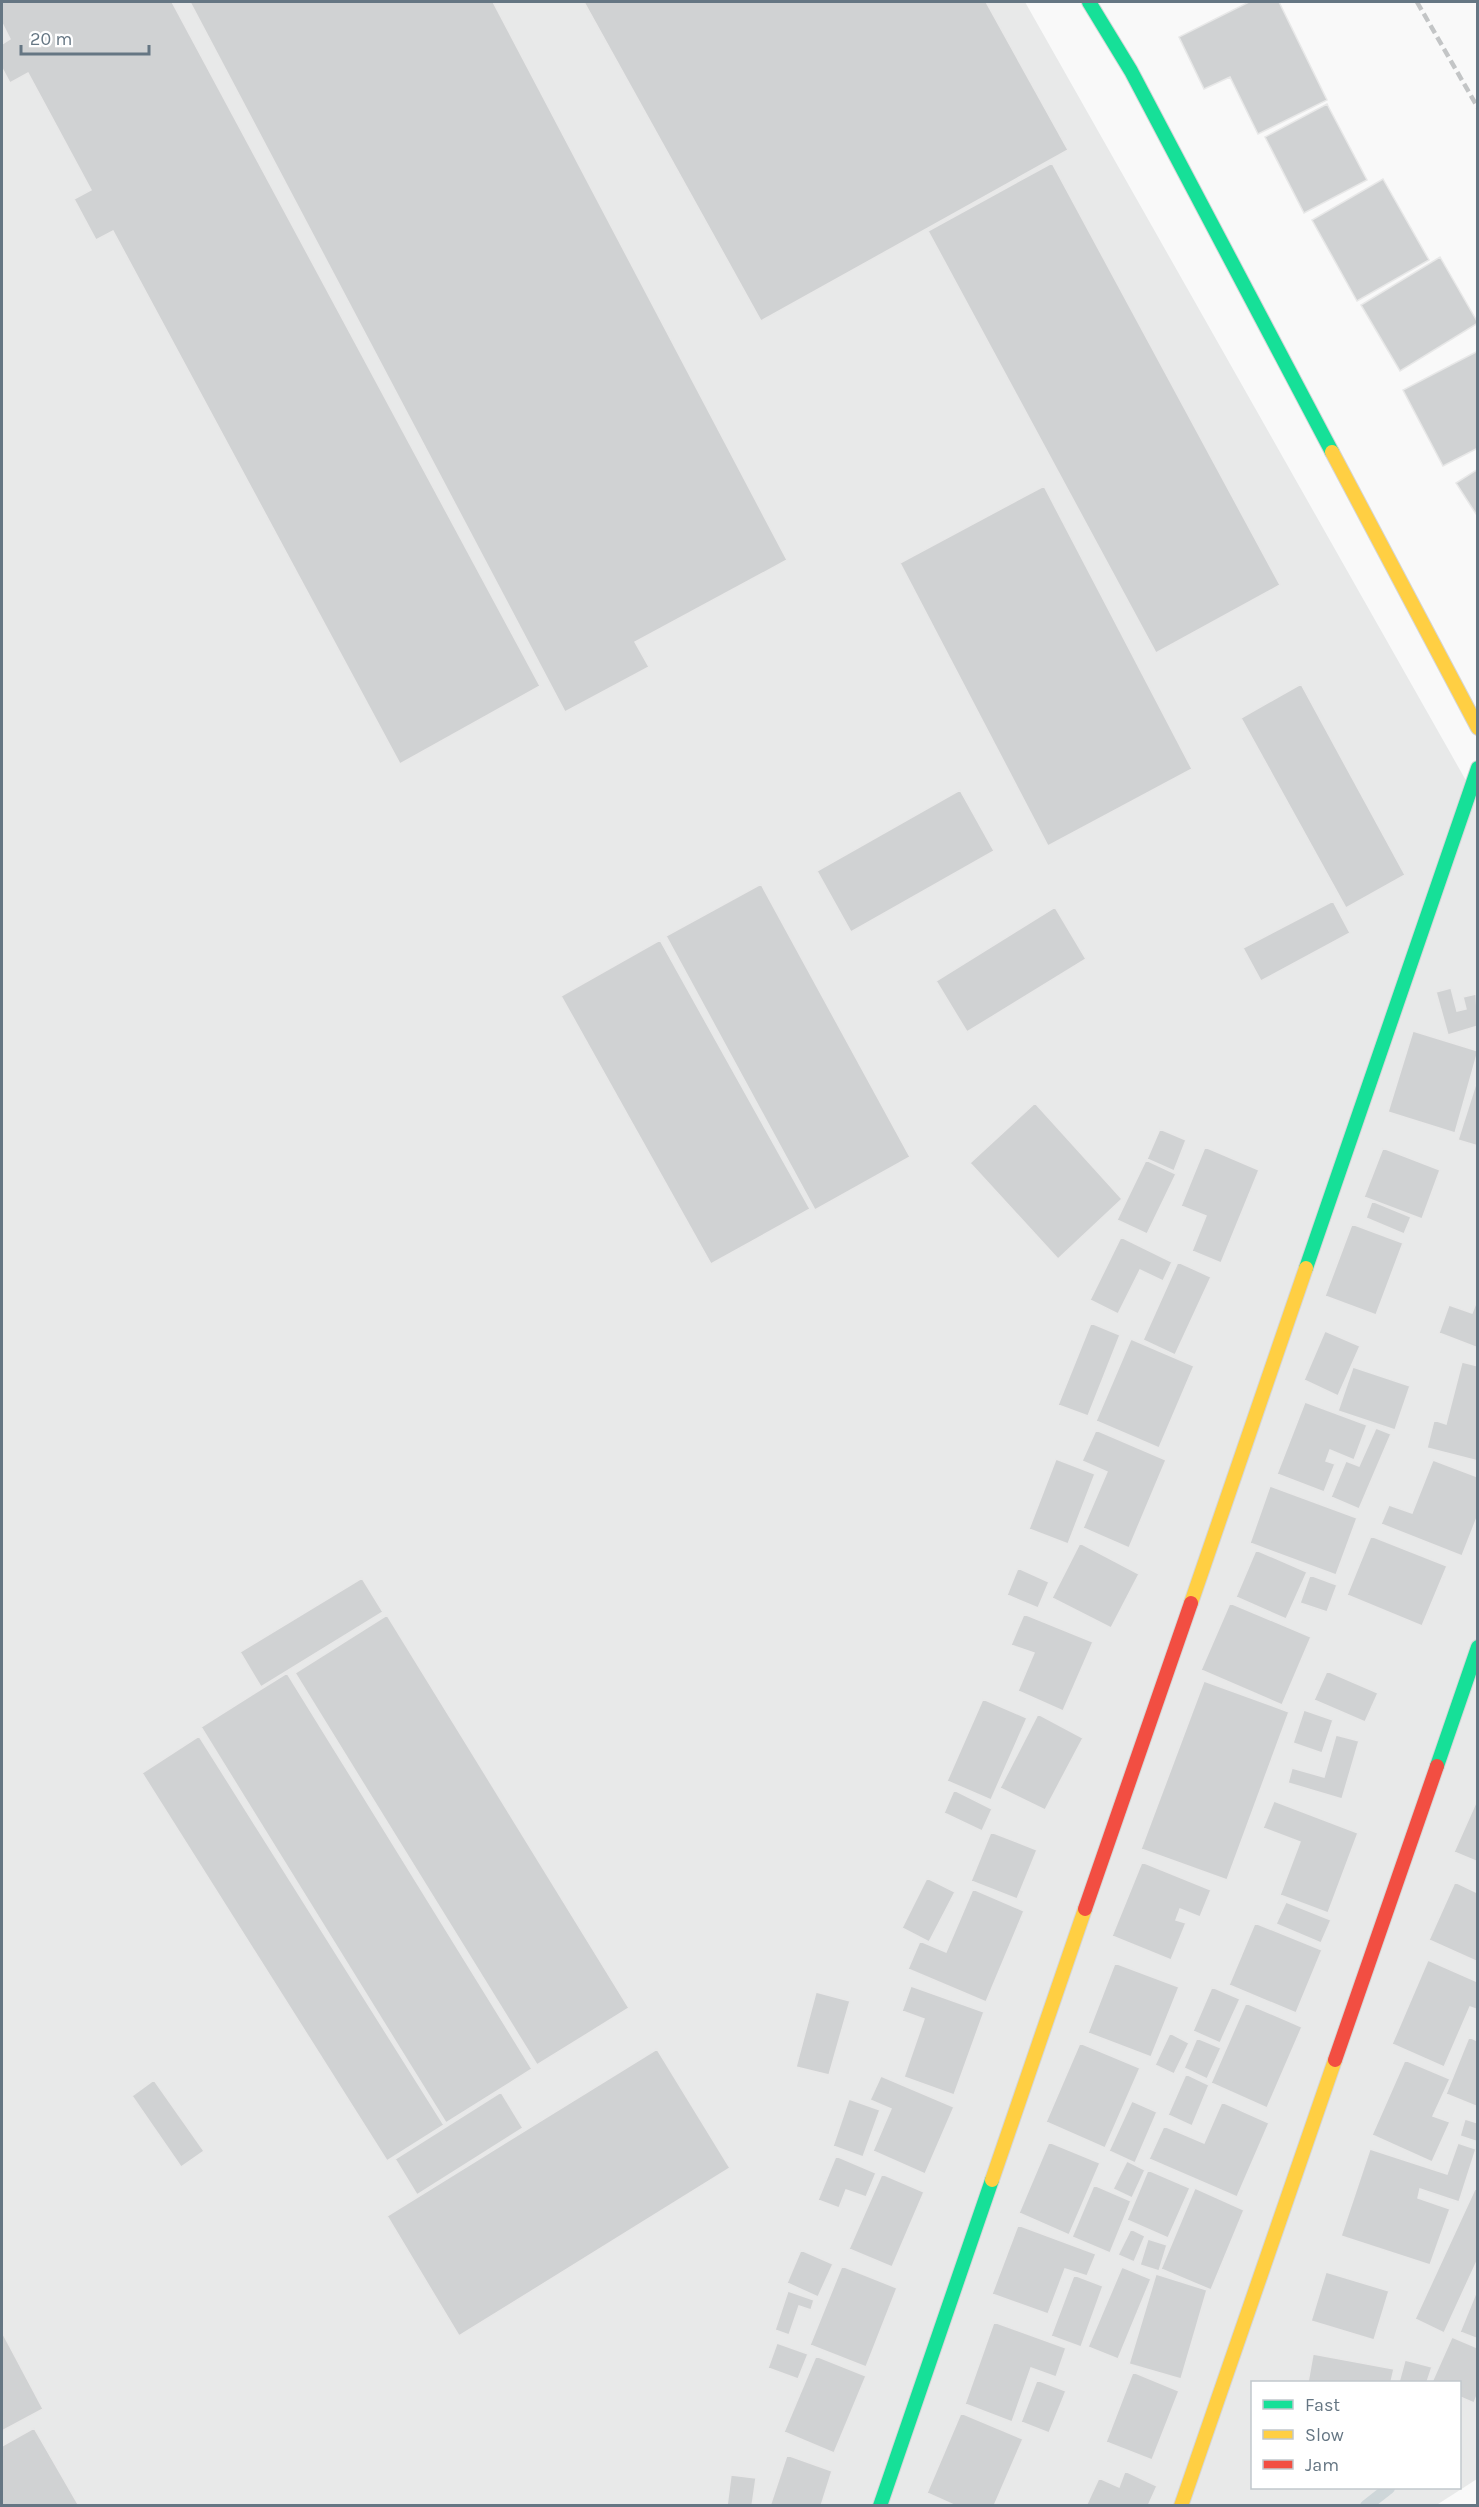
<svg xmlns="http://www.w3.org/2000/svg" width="1479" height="2507" font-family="Karla,sans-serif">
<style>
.built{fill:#e8e9e9;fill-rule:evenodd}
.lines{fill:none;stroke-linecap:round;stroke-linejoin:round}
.stream{stroke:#ced6d9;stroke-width:12}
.building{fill:#d0d2d3;stroke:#e8e8e8;stroke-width:1.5}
.fast-casing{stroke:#d5d6d7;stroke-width:16}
.slow-casing{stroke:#d5d6d7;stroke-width:16}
.jam-casing{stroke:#d5d6d7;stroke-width:16}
.fast{stroke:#16e098;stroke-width:14}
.slow{stroke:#ffcf43;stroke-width:14}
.jam{stroke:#f24e42;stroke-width:14}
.rail{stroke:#c3c5c6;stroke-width:4.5;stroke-dasharray:9 4.5;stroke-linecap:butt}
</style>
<rect width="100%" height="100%" fill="#f9f9f9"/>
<path class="built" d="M2,2H1025L1477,800V2479L1435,2506H2ZM1252,2382H1460V2488H1252Z"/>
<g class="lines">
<path class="stream" d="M1366,2506L1389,2488"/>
</g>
<path class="building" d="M2,2H172L540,686L400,764L113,231L96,240L74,199L91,190L28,73L10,83L2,68V44L10,39L2,23Z
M190,2H493L787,560L635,642L649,667L565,712Z
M584,2H986L1068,150L761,321Z
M1249,2H1279L1327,100L1258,134L1230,77L1204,89L1179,37Z
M1327,104L1367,180L1304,213L1265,137Z
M1052,163L1280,585L1156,653L928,231Z
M1383,179L1429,260L1357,301L1312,220Z
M1440,257L1478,323L1400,371L1361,305Z
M1478,351V448L1443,466L1403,390Z
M1478,469V517L1456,483Z
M1044,486L1192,769L1048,846L900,563Z
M1301,684L1405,875L1346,908L1241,718Z
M960,790L994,851L851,932L817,871Z
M761,884L910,1157L815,1210L666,936Z
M1333,901L1350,933L1261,981L1243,948Z
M1055,907L1086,959L967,1032L936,981Z
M660,940L810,1209L711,1264L561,996Z
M1451,988L1457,1011L1466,1009L1463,997L1476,994L1478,1026L1448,1035L1436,992Z
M1413,1031L1478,1051L1455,1133L1388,1112Z
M1478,1077V1146L1458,1140Z
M1035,1103L1122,1199L1058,1259L970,1163Z
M1160,1129L1186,1140L1174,1171L1147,1159Z
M1205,1147L1259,1170L1221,1263L1192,1251L1206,1216L1181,1206Z
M1383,1148L1440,1170L1422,1219L1364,1197Z
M1146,1160L1176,1174L1147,1234L1117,1220Z
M1372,1201L1411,1217L1404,1234L1366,1218Z
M1352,1224L1403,1243L1376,1315L1325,1296Z
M1121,1237L1172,1262L1163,1281L1140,1270L1118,1314L1090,1300Z
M1178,1262L1211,1277L1175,1355L1143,1340Z
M1478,1298V1348L1439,1333L1449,1305L1472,1313Z
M1091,1323L1120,1335L1088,1416L1058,1405Z
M1325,1331L1360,1346L1338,1396L1304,1380Z
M1131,1339L1194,1366L1159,1448L1096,1421Z
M1462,1362L1478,1366V1461L1427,1448L1434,1420L1446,1424Z
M1353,1367L1410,1386L1395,1430L1338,1411Z
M1305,1402L1367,1425L1354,1460L1330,1450L1326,1461L1335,1464L1324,1492L1277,1474Z
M1376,1428L1391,1434L1359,1509L1331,1497L1346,1461L1359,1466Z
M1096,1430L1166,1460L1129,1548L1083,1528L1107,1472L1082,1461Z
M1056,1459L1095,1474L1068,1544L1029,1529Z
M1433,1460L1478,1477V1515L1462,1556L1381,1524L1389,1505L1412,1513Z
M1270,1486L1357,1518L1336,1575L1250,1543Z
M1371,1536L1447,1566L1422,1626L1347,1595Z
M1080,1543L1139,1574L1111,1628L1052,1598Z
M1256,1550L1307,1572L1286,1619L1236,1597Z
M1018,1568L1049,1582L1038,1608L1007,1595Z
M1310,1575L1337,1585L1327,1612L1300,1603Z
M362,1578L383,1612L261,1687L240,1652Z
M1230,1603L1311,1637L1282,1705L1201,1670Z
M1024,1614L1093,1642L1063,1711L1018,1691L1034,1653L1011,1645Z
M387,1615L629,2008L537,2065L295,1673Z
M1327,1671L1378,1693L1365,1722L1314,1700Z
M287,1673L532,2069L446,2123L201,1727Z
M1204,1681L1289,1712L1227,1880L1141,1849Z
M983,1699L1027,1718L991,1800L947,1781Z
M1304,1710L1333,1720L1322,1753L1293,1743Z
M1038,1714L1083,1738L1045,1810L1000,1788Z
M1336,1735L1359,1741L1342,1799L1288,1783L1292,1768L1324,1777Z
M199,1736L444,2125L387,2161L142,1773Z
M954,1790L992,1809L982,1831L944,1813Z
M1478,1798V1862L1454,1852Z
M1274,1801L1358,1833L1328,1913L1280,1895L1300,1842L1263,1828Z
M991,1832L1037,1850L1017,1899L971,1881Z
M1142,1862L1211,1890L1200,1917L1180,1909L1176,1920L1186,1923L1171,1960L1112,1936Z
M927,1878L955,1892L929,1942L902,1928Z
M1455,1882L1478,1893V1962L1429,1940Z
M973,1889L1024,1911L986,2002L908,1969L920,1941L946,1952Z
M1286,1902L1331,1920L1321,1943L1276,1924Z
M1255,1923L1322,1950L1296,2013L1229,1985Z
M1428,1960L1478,1982V2010L1470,2007L1444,2067L1392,2044Z
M1115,1963L1179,1987L1151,2057L1088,2033Z
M911,1986L984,2012L954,2095L904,2077L924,2019L902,2011Z
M1212,1987L1240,1999L1220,2043L1193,2031Z
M816,1992L850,2001L829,2075L796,2067Z
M1246,2003L1302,2027L1267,2108L1211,2083Z
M1170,2033L1189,2043L1174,2074L1155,2065Z
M1469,2037L1478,2041V2107L1446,2094Z
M1197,2038L1221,2048L1207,2079L1184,2068Z
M1080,2043L1140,2068L1105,2148L1046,2122Z
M657,2049L730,2168L459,2336L387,2216Z
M1405,2060L1450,2079L1433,2116L1450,2122L1432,2162L1372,2135Z
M1186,2074L1209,2085L1192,2126L1168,2115Z
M881,2076L954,2107L925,2174L873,2151L891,2109L870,2100Z
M154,2080L204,2151L181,2167L132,2096Z
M501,2092L523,2128L417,2195L395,2159Z
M849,2099L880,2110L863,2157L833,2146Z
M1132,2101L1157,2112L1135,2163L1109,2151Z
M1222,2102L1269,2123L1237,2197L1149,2159L1164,2126L1204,2143Z
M1465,2119L1478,2123V2142L1460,2136Z
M1049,2142L1100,2163L1069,2235L1019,2213Z
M1458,2143L1476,2149L1459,2202L1420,2189L1418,2198L1450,2209L1430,2265L1341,2236L1370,2149L1447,2174Z
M836,2156L876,2173L866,2197L846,2190L839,2208L818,2200Z
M1127,2161L1145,2170L1132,2198L1113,2189Z
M1148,2170L1190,2188L1168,2238L1127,2220Z
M882,2174L924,2192L892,2267L849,2249Z
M1094,2185L1131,2201L1110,2253L1072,2237Z
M1195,2188L1244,2210L1211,2290L1161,2269Z
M1475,2189L1478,2190V2259L1444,2333L1415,2319Z
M1018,2225L1096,2254L1087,2276L1065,2269L1048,2314L992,2294Z
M1131,2229L1145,2236L1134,2262L1118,2255Z
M1148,2239L1167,2245L1159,2271L1140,2265Z
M801,2250L833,2264L818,2297L787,2283Z
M842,2266L897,2288L866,2367L810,2345Z
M1122,2267L1151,2279L1118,2359L1088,2347Z
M1326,2272L1389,2291L1374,2340L1311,2321Z
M1156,2274L1207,2290L1181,2379L1129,2364Z
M1074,2275L1103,2286L1081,2347L1051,2336Z
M1478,2288V2339L1460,2332Z
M788,2291L814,2300L811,2310L799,2306L789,2335L775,2330Z
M994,2322L1066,2348L1056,2377L1031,2368L1012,2422L965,2404Z
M2,2332L43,2409L2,2431Z
M1452,2337L1478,2348V2393L1474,2403L1460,2397V2382H1432Z
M777,2343L808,2354L798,2379L768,2368Z
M1313,2354L1394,2369L1391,2382H1308Z
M816,2356L866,2376L834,2453L784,2432Z
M1405,2360L1432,2367L1427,2382H1399Z
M1133,2372L1179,2391L1152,2460L1106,2442Z
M1037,2380L1066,2391L1049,2433L1021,2422Z
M961,2413L1023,2439L994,2506H956L927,2493Z
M34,2428L79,2506H2V2446Z
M787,2455L832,2471L821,2506H770Z
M1125,2471L1157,2486L1148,2506H1086L1099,2478L1119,2487Z
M731,2475L756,2478L752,2506H727Z"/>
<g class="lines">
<defs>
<path id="fast" d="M1089,2L1131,71L1332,452
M1306,1268L1478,768
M1437,1766L1478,1647
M880,2506L992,2180"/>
<path id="slow" d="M1332,452L1478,728
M1191,1603L1306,1268
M992,2180L1085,1909
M1181,2506L1335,2060"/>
<path id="jam" d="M1085,1909L1191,1603
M1335,2060L1437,1766"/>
</defs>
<use href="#fast" class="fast-casing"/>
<use href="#slow" class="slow-casing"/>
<use href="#jam" class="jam-casing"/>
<use href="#fast" class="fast"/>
<use href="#slow" class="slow"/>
<use href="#jam" class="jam"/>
<path class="rail" d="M1417,2L1478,108"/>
</g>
<rect width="1479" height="2507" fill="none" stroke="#657683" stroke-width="6"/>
<rect x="1251" y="2381" width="210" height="108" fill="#ffffff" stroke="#c1c8cd" stroke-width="1.5"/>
<rect x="1263" y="2400" width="30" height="9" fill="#16e098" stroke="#c1c8cd" stroke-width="1.5"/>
<text x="1305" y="2411" font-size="18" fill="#657683">Fast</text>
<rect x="1263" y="2430" width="30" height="9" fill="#ffcf43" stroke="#c1c8cd" stroke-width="1.5"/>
<text x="1305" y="2441" font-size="18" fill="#657683">Slow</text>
<rect x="1263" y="2460" width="30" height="9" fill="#f24e42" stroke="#c1c8cd" stroke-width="1.5"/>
<text x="1305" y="2471" font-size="18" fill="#657683">Jam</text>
<path d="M21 45v9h128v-9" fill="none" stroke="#657683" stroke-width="3"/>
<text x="30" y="45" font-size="18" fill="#657683" stroke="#ffffff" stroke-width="4.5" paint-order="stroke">20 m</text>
</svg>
